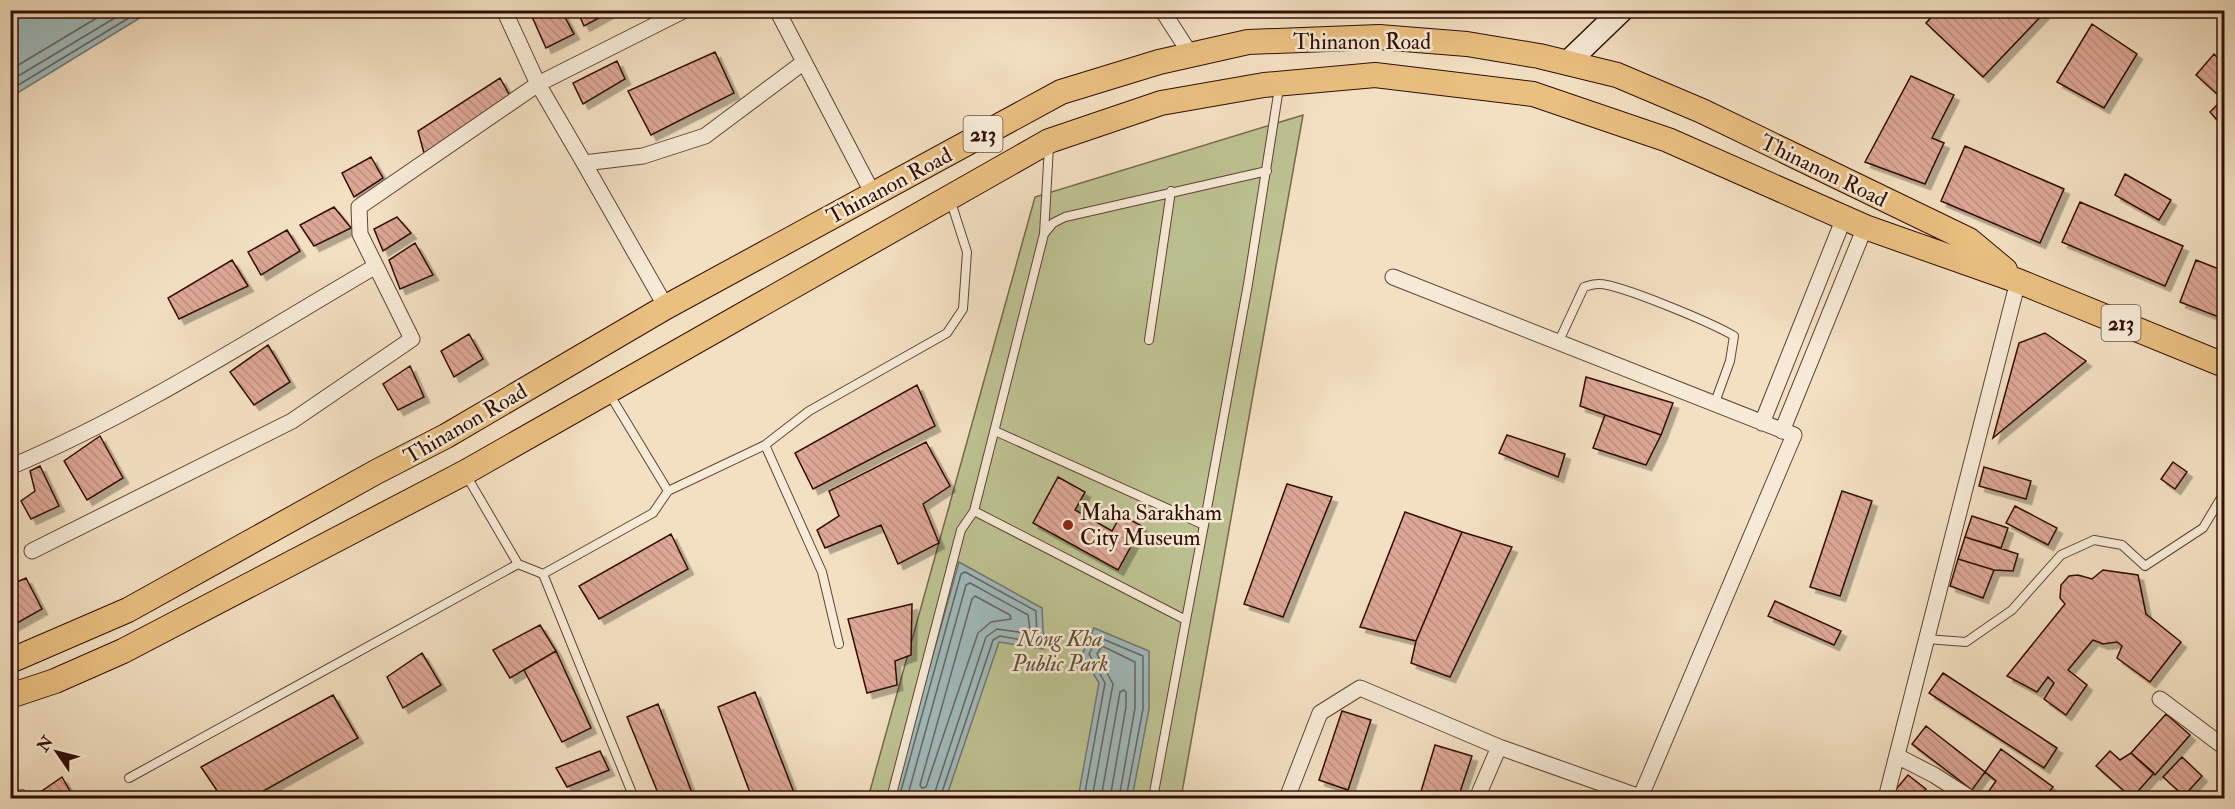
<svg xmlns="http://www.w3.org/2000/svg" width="2235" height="809" font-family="'IM FELL Double Pica',serif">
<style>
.green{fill:#bdc292;stroke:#76684a;stroke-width:1.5}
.water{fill:#9fbbbd;stroke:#737673;stroke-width:1.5}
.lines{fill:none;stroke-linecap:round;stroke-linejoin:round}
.shore{stroke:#686460;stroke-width:1.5}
.building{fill:url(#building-back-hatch);stroke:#300e03;stroke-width:1.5;filter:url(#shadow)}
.lane-casing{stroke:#614233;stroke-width:10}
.street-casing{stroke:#614233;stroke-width:17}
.secondary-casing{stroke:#300e03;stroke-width:25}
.primary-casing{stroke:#300e03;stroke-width:26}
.lane{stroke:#f7ebd7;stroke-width:8}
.street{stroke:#f7ebd7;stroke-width:15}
.secondary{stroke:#f7ebd7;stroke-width:22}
.primary{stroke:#eac081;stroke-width:24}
.poi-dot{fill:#8f2418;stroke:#f7ebd7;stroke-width:2}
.labels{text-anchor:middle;stroke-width:5;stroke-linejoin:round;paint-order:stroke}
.shield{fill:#f7ebd7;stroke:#6c5043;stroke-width:1.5}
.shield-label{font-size:21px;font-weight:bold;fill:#300e03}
.street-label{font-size:22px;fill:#300e03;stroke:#f7ebd7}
.poi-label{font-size:22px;fill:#300e03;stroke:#f7ebd7;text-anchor:start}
.park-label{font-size:22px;font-style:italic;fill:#614d35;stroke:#f7ebd7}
</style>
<defs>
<pattern id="building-back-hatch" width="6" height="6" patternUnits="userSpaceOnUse" patternTransform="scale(1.5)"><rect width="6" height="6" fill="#dda796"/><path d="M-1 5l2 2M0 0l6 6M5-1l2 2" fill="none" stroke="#be8f80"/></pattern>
<filter id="shadow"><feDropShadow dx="5.5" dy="5.5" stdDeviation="0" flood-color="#0004"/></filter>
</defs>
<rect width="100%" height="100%" fill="#f3e0c2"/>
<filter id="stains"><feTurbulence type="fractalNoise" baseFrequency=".00333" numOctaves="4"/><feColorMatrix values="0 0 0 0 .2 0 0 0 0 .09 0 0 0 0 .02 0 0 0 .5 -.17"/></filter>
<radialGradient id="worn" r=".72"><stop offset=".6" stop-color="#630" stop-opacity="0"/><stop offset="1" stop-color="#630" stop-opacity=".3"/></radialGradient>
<path class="green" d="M1303,115L1181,798H868L1035,197Z"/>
<path class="water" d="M11,10H151V11L11,97Z
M959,562L1042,608L1044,649L999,642L946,798H893Z
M1094,628L1149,651V709L1132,798H1078L1099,683L1082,655Z"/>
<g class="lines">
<path class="shore" d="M10,70L110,10
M10,81L128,10
M10,90L142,10
M975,596L1010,615L1011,619L991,622L978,633L926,787L922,788L920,785L972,599Z
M899,798L961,574L965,572L1036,611L1037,639L1034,642L1000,636L993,640L940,798
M907,798L966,585L970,583L1028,615L1030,630L1026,633L997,629L986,637L933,798
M1084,798L1105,683L1089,654L1098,637L1143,656V709L1126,798
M1092,798L1113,684L1097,654L1102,646L1135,662V708L1119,798
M1101,798L1120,692L1124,690L1126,692V707L1110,798"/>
</g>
<path class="building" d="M529,10H561L574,34L546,48Z
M577,10H609L610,12L584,26Z
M1938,10H2047L1983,77L1926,23Z
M2092,24L2137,54L2104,108L2057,82Z
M715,52L734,93L651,135L628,91Z
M2214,54L2224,64V87L2218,95L2196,75Z
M617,61L625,79L583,104L573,83Z
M1911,76L1954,95L1932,138L1944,143L1925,184L1865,162Z
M500,78L513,101L424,153L418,131Z
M2224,98V128L2210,112Z
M1965,146L2064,189L2040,243L1941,201Z
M371,157L383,178L354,197L342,173Z
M2125,174L2171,200L2159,220L2115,195Z
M2080,202L2183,246L2165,286L2062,242Z
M334,207L351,228L314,246L300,225Z
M397,217L411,233L383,251L374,229Z
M287,230L300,251L261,275L248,252Z
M415,243L433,275L400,289L389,260Z
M232,260L248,286L179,319L168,298Z
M2196,260L2224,271V319L2180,302Z
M2045,333L2086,361L1993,438L2019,343Z
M469,334L483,359L454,377L441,351Z
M268,345L290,382L254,405L230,372Z
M410,366L424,397L398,410L383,384Z
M1586,377L1673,403L1661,435L1580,406Z
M917,385L935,426L813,489L795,453Z
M1605,415L1661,435L1646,465L1593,448Z
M1507,435L1565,454L1558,477L1499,453Z
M100,436L123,478L87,500L64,461Z
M926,442L950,486L923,504L939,543L898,564L881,525L825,548L817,530L839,516L829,491Z
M2173,462L2187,472L2175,489L2161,479Z
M40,466L59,506L31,519L21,501L35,491L30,471Z
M1984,467L2031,481L2026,499L1979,486Z
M1058,477L1085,492L1075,510L1112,531L1121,515L1142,526L1118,570L1033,523Z
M1287,484L1332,497L1283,617L1244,604Z
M1842,491L1872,501L1840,596L1810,587Z
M2015,506L2057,528L2048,545L2006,523Z
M1405,512L1462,532L1416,641L1360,627Z
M1972,516L2008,528L2001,548L1965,537Z
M1462,532L1512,547L1450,677L1411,663L1416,641Z
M671,534L688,569L599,619L579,586Z
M1965,537L2018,554L2013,571L1994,570L1958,559Z
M1958,559L1994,570L1983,598L1950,586Z
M2103,570L2138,575L2146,614L2181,642L2150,682L2117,658L2122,646L2117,642L2103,644L2093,640L2068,670L2087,685L2066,715L2044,699L2054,683L2048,677L2037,692L2007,676L2065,604L2060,598L2061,585L2069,576L2078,575L2092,579Z
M26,578L42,609L10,627V585Z
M1775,601L1841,631L1834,645L1768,616Z
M912,604L911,655L895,661L897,685L867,693L848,619Z
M540,625L556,651L510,678L493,650Z
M556,651L591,728L562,742L524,670Z
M422,653L441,685L403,708L387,677Z
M1943,673L2057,748L2044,768L1929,693Z
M755,692L796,798H752L718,707Z
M333,695L358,738L251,798H222L201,767Z
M658,704L694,798H660L627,717Z
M1342,711L1371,720L1348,790L1319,780Z
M2166,714L2190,735L2155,775L2131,753Z
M1926,726L1985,772L1972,790L1912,744Z
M1435,745L1472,756L1458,798H1419Z
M2001,749L2053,787L2044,798H1991L1986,795L1996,781L1985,772Z
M600,751L609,770L567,787L556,768Z
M2110,751L2120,760L2131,753L2154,773L2132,798L2096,766Z
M2182,757L2202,776L2184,796L2163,777Z
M1908,775L1926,789L1917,798H1898L1892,794Z
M62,777L74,798H42L39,793Z"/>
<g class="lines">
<defs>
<path id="lane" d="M1044,234L1049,146
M1149,340L1171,191
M1558,343L1584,287C1588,286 1593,284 1598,284C1618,283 1714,324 1734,336L1730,361L1714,405
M995,431L1204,525L1248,284L1279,88
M765,445L822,572L839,644
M466,475L518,564
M668,491L765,445L809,411L947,333L963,309L967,252L950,199
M1204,525L1186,620L974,511L1044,234L1053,223L1065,217L1267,171
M543,574L634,798
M1926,639L1966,642L2012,610L2061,555L2094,540L2122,545L2145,566L2203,528L2224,493
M129,778L518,564L543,574L653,513L668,491L610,395
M22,794L25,798
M891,798L961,530L974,511
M1153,798L1186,620"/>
<path id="street" d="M504,10L538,84L584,163L643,156L705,136L804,62
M777,10L873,194
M1162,10L1191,55
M584,163L666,307
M1393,277L1794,435L1640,798
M1762,423L1844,218
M1782,431L1865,227
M10,467C138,413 256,336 376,266
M32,551L292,421L412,339L360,234L359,207L538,84L685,10
M2160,699L2224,747
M1897,756L1934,775L1970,798
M1287,798L1320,713L1360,688L1499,747L1640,797
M1477,798L1499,747
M1886,798L2018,281"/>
<path id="secondary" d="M1567,63L1622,10"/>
<path id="primary" d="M10,661L128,610L376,472L446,436L666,307L1061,92L1159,62L1248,42L1379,37L1467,44L1539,56L1617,75L1702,111L1969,240L2005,270
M10,696L55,681L123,651L464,473L1049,141L1161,103L1264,85L1375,75L1533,94L1668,140L1865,227L2018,281L2224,365"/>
</defs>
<use href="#lane" class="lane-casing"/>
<use href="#street" class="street-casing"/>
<use href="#secondary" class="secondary-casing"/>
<use href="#primary" class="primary-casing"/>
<use href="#lane" class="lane"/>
<use href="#street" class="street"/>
<use href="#secondary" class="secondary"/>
<use href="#primary" class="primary"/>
</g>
<circle class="poi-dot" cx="1068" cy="525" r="6"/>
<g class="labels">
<g class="shield">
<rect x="963.5" y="116" width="39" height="36" rx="4.5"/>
<rect x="2101.5" y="305" width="39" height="36" rx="4.5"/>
</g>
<g class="shield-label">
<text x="983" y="141">213</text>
<text x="2121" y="330">213</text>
</g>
<g class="street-label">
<text x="1362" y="49">Thinanon Road</text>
<text transform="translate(1824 170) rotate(26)" y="8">Thinanon Road</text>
<text transform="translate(889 185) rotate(-28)" y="8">Thinanon Road</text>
<text transform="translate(465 423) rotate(-30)" y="8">Thinanon Road</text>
</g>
<g class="poi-label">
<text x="1080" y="520">Maha Sarakham<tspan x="1080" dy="25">City Museum</tspan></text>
</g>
<g class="park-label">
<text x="1060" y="646">Nong Kha<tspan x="1060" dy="25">Public Park</tspan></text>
</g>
</g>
<rect width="2235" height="809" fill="none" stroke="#f3e0c2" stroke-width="36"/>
<rect x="12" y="12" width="2211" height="785" fill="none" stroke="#300e03" stroke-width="3"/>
<rect x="18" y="18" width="2199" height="773" fill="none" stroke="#300e03" stroke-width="1.5"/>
<g transform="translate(57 752) rotate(305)" stroke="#f7ebd7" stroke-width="4.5" paint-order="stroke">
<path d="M0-4.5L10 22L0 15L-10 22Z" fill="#300e03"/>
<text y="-9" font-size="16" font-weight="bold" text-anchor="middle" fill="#300e03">N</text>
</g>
<rect width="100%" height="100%" filter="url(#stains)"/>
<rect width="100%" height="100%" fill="url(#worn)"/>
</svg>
